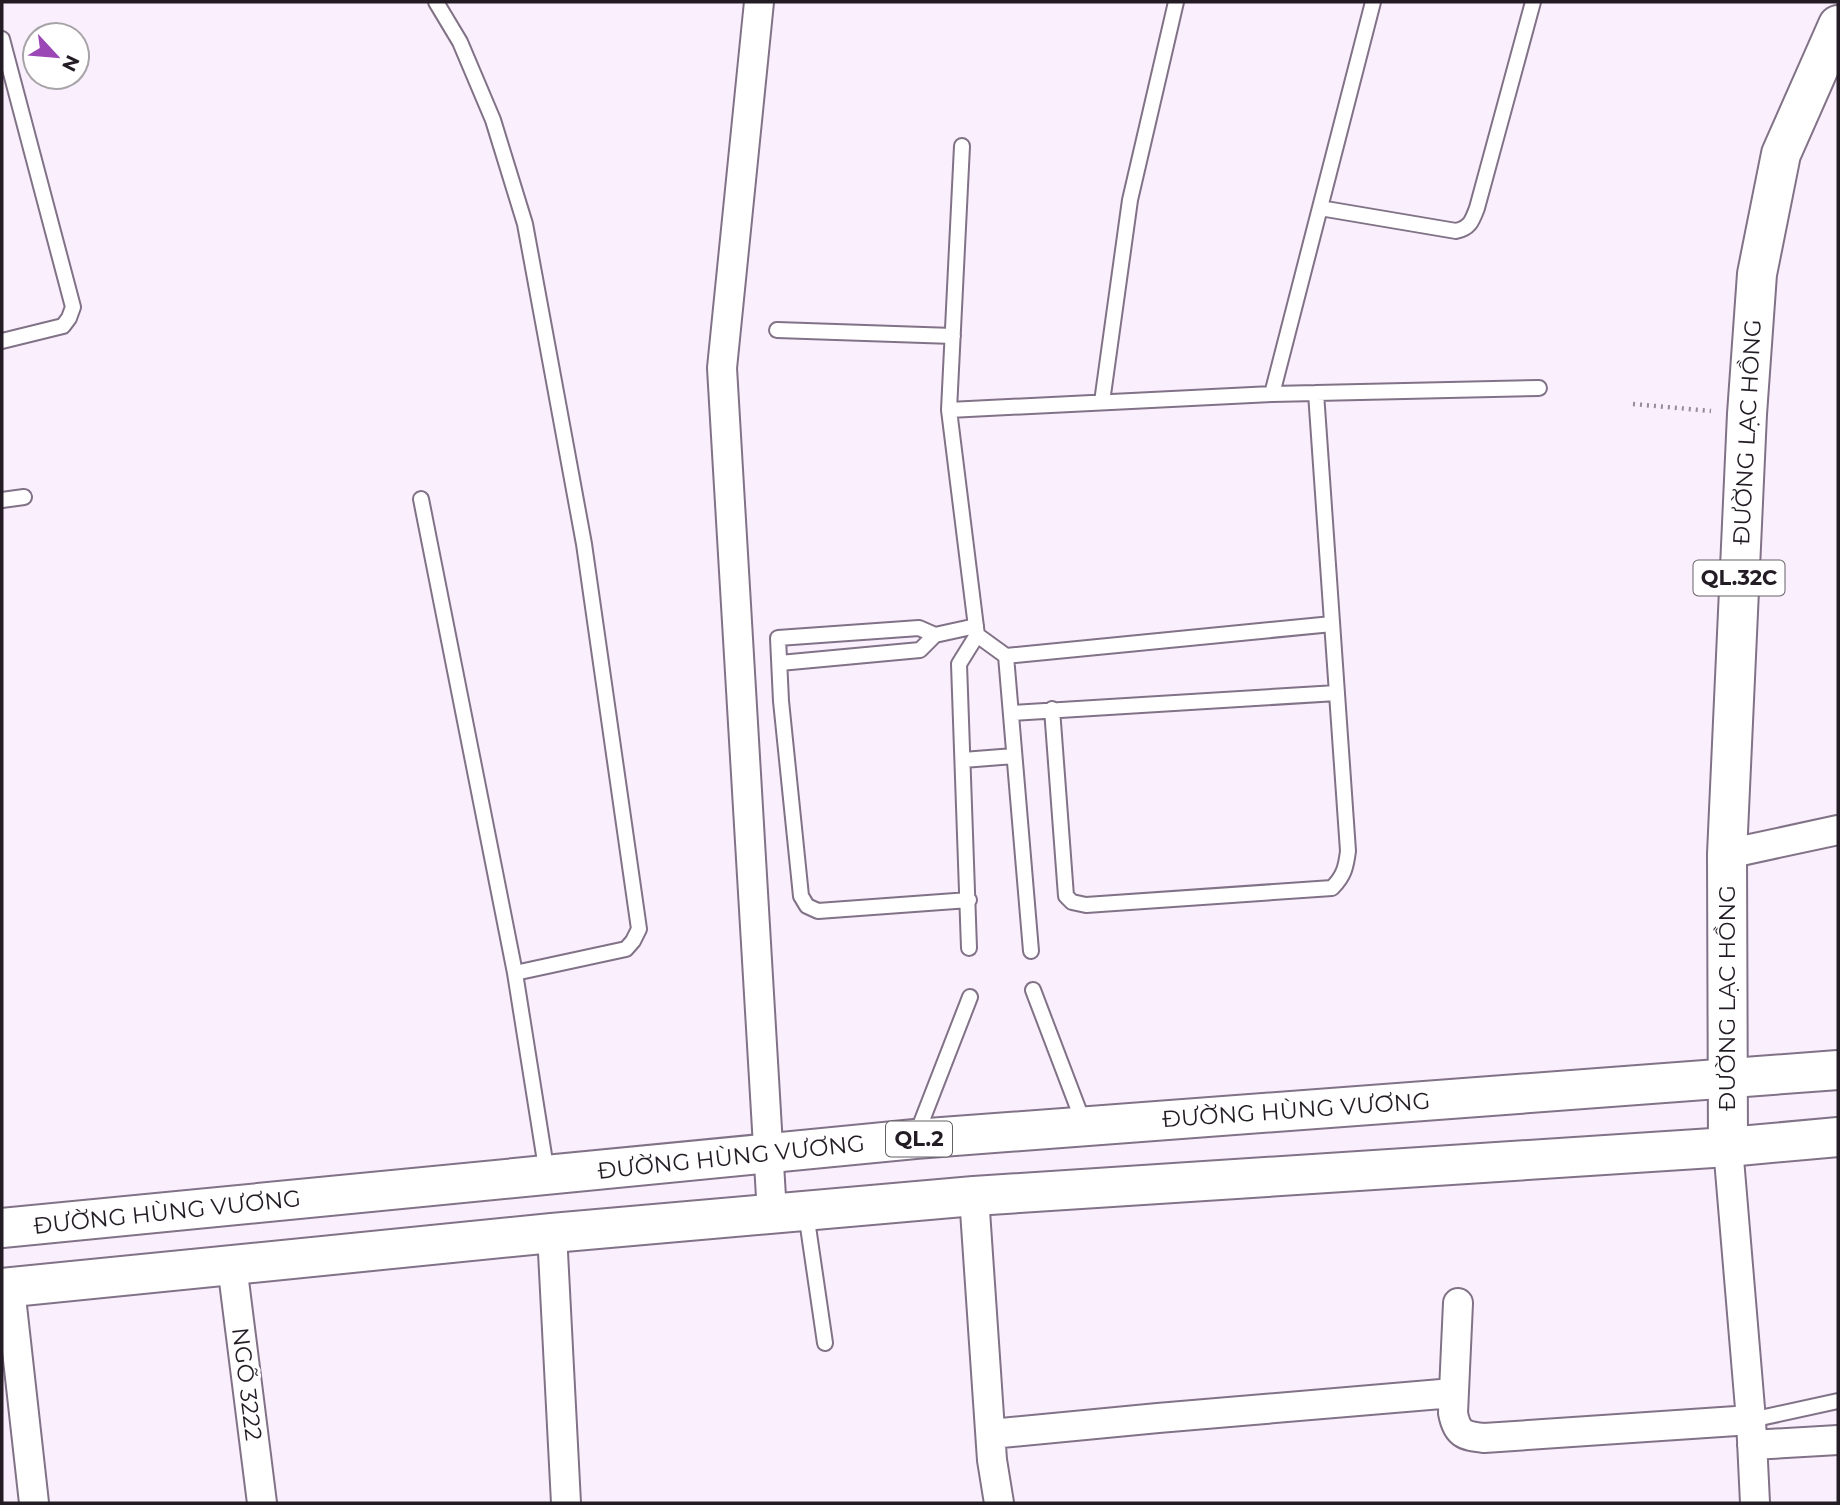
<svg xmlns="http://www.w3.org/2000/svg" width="1840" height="1505" font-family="Montserrat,sans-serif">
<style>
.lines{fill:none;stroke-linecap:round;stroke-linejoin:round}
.service-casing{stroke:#817287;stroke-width:18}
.minor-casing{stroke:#817287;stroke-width:32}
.primary-casing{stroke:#817287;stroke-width:42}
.trunk-casing{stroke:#817287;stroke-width:42}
.path{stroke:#948b97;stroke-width:4.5;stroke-dasharray:2 5;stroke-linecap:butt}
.service{stroke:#fff;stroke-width:14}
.minor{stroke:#fff;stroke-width:28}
.primary{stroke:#fff;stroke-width:38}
.trunk{stroke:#fff;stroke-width:38}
.labels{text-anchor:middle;stroke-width:6;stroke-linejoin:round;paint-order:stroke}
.shield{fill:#fff;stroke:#656066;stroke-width:2}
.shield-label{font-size:21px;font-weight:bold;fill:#231c25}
.street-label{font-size:23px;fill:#231c25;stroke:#fff}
</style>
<rect width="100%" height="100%" fill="#faeffd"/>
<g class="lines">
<defs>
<path id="service" d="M436,2L460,42L493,120L525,224L584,544L639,929L633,941L626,949L515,973
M2,39L73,307L69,318L63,326L2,341
M962,146L949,410L977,635L959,664L969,948
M1320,208L1456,231C1470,228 1472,221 1477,208L1533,2
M777,330L953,336
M1272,394L1373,2
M1102,402L1130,200L1176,2
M949,410L1272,394L1539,388
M421,499L515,973L547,1174
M2,500L24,497
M935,635L919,628L778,638L781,701L801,896L807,906L818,911L969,900
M977,635L1006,656L1031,951
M1006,656L1332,624
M780,663L920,650L935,635L976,626
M1052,709L1066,896L1072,902L1086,905L1332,888C1344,876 1346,867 1348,851L1316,393
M1011,713L1337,693
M963,760L1014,756
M1033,990L1084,1124
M916,1136L970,997
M806,1213L825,1343
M1751,1420L1838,1401"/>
<path id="minor" d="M759,2L722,368L772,1214
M1727,854L1838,830
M1728,1147L1751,1420L1755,1503
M974,1196L992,1460L999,1503
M552,1233L566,1503
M232,1265L262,1503
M10,1288L34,1503
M1458,1303L1453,1413C1457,1434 1464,1436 1484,1438L1751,1420
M991,1434L1158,1418L1453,1393
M1752,1445L1838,1440"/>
<path id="primary" d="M1728,1147L1727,854L1747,414L1757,274L1781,154L1838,25"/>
<path id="trunk" d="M2,1228L915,1139L1838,1070
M2,1288L552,1233L974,1196L1728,1147L1838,1137"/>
</defs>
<use href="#service" class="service-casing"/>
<use href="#minor" class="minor-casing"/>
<use href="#primary" class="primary-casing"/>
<use href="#trunk" class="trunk-casing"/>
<path class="path" d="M1633,404L1711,411"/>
<use href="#service" class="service"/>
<use href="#minor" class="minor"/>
<use href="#primary" class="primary"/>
<use href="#trunk" class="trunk"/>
</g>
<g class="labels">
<g class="shield">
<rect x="1693.5" y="560.5" width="91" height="35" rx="5"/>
<rect x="886" y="1121.5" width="66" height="35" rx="5"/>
</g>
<g class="shield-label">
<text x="1739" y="585">QL.32C</text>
<text x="919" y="1146">QL.2</text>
</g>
<g class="street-label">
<text transform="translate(1747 432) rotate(-87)" y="8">ĐƯỜNG LẠC HỒNG</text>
<text transform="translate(1727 998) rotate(-90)" y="8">ĐƯỜNG LẠC HỒNG</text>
<text transform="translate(1296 1110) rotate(-4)" y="8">ĐƯỜNG HÙNG VƯƠNG</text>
<text transform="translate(731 1157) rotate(-6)" y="8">ĐƯỜNG HÙNG VƯƠNG</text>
<text transform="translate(167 1212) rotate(-6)" y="8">ĐƯỜNG HÙNG VƯƠNG</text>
<text transform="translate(247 1384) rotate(83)" y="8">NGÕ 3222</text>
</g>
</g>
<rect width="1840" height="1505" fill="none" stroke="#231c25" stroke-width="7"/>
<g transform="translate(56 56) rotate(116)"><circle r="33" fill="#ffffff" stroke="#a7a4a8" stroke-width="2"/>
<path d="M0-5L12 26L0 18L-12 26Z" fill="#9b47b5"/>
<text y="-10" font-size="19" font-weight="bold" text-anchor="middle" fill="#231c25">N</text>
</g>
</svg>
